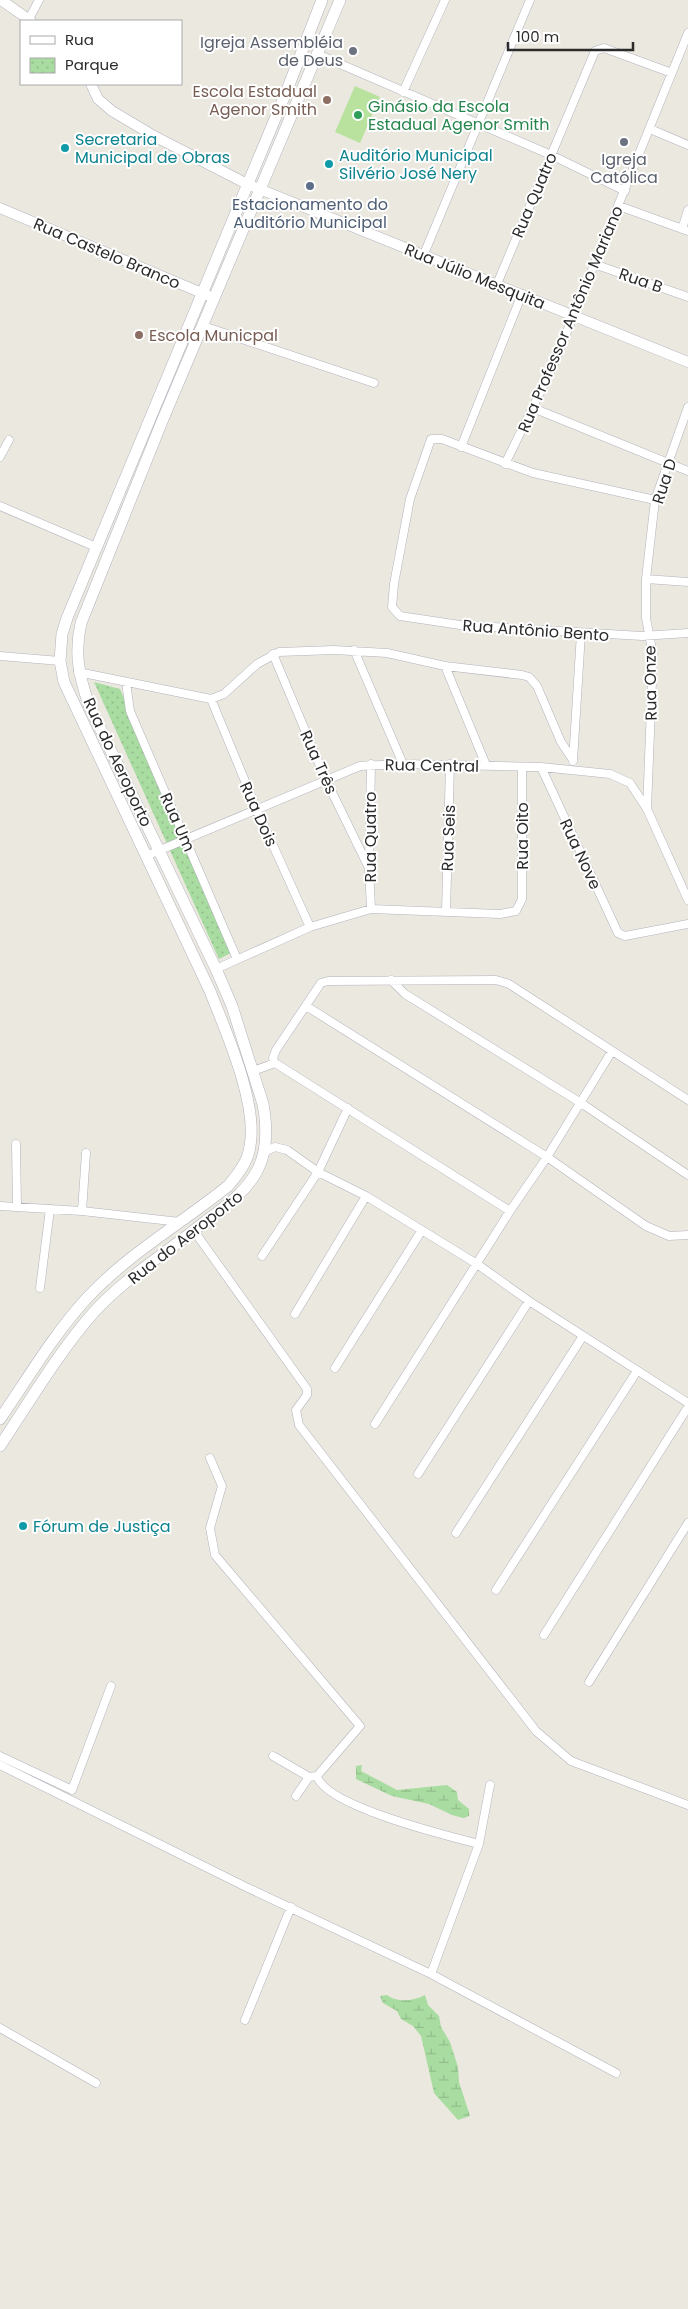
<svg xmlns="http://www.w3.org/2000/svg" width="688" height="2309" font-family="Poppins,sans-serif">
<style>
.wetland{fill:url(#wetland-marsh)}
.park{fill:url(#park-dots)}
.pitch{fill:#b8e29e}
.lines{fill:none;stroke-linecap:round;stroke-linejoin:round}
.minor-casing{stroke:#b2b2bd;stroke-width:9}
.tertiary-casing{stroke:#b2b2bd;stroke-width:11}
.secondary-casing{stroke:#b2b2bd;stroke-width:12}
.minor{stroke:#fff;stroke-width:8}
.tertiary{stroke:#fff;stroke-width:10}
.secondary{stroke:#fff;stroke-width:11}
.worship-dot{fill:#6b7280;stroke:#fff;stroke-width:2}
.education-dot{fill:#8d6e63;stroke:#fff;stroke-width:2}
.leisure-dot{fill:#2e9e5b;stroke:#fff;stroke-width:2}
.culture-dot{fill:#0f9aa8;stroke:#fff;stroke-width:2}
.service-dot{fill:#5c6f8a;stroke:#fff;stroke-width:2}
.labels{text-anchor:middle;stroke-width:4;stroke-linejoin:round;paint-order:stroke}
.worship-label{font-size:16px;fill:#5b616d;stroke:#fff;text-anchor:end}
.education-label{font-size:16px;fill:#785e54;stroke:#fff;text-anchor:end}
.leisure-label{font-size:16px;fill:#27864d;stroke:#fff;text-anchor:start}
.culture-label{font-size:16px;fill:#0d838f;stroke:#fff;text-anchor:start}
.street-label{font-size:16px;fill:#2b2b2b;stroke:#fff}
.service-label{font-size:16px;fill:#4e5e75;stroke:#fff}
</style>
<defs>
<pattern id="wetland-marsh" width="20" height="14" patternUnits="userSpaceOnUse" patternTransform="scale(1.25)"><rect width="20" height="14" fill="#a9dca1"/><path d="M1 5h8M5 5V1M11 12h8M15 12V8" fill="none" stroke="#92bd8b"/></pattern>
<pattern id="park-dots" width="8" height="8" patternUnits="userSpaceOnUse" patternTransform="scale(1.25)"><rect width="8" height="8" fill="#a9dca1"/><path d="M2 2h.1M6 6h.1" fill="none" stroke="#92bd8b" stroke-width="1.8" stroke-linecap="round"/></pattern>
</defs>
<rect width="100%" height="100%" fill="#ebe8df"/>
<path class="wetland" d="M362,1765L361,1771L397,1790L447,1785L457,1792L458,1800L469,1809V1816L463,1818L452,1815L429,1804L392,1796L356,1779V1766Z
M387,1995C397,2003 414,2001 425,1995L428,2005L439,2016L441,2027L450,2042L458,2067L459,2082L470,2116L458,2120L434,2093L421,2036L413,2026L401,2019L397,2011L383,2003L380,1996Z"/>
<path class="park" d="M94,682L120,689L233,952L219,959Z"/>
<path class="pitch" d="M355,86L380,97L360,143L335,132Z"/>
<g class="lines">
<defs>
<path id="minor" d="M29,19L39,0
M317,54L551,155L625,191
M403,92L445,0
M650,129L688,145
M619,206L688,231
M682,229L688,210
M424,254L530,0
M594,264L688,297
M497,284L595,51L604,48L672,73
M203,326L374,383
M533,408L688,471
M461,447L522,294
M0,457L9,440
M505,464L553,366L688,33
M655,500L533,473L442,439H431L410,499L394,584L392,607L400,616L460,625L642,636L688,633
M0,506L96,547
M646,579L688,582
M354,650L403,764
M273,654L326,780L369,868
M0,656L60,661
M445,666L486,765
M78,672L211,699L224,694L257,664L279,652L334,650L387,653L445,666L522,675L529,677L537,686L561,742L573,760
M126,682L130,711L237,959
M211,699L257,810L310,927
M573,761L581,633
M541,767L618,933L625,936L688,924
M647,809L653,655L646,618V579L655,500L688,407
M146,856L360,766L403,764L541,767L610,774L630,783L647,809L688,900
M371,909L369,868L371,764
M446,912L450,764
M216,969L310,927L371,909L500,914L516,911L522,899V767
M391,980L405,994L581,1103L688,1175
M306,1006L547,1157L646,1226L669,1236L688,1235
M253,1071L275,1063
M16,1144L17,1207
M264,1152L275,1147L287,1150L318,1172L366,1196L477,1264L529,1301L688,1403
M0,1206L82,1211L180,1222
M82,1211L86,1153
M510,1211L275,1063L273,1058L276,1050L321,983L328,981L496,980L509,984L688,1100
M194,1231L307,1389V1395L296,1410L299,1425L536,1731L571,1761L688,1805
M262,1256L318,1172L348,1108
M40,1288L50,1209
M295,1314L366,1196
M335,1368L422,1230
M375,1424L510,1211L547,1157L612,1051
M210,1458L222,1486L210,1528L215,1555L360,1726L317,1776L309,1777L273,1756
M418,1474L529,1301
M456,1533L583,1336
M496,1590L637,1371
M544,1635L688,1407
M589,1682L688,1523
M0,1756L72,1790L111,1686
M0,1765L246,1887L431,1974L616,2073
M317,1776C325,1806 448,1836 479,1844
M296,1796L309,1777
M431,1974L479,1844L490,1785
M245,2020L291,1907
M0,2028L96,2083"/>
<path id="tertiary" d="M1,0L31,21
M91,84L98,99L112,111L154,136L247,184L688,362
M0,208L209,296"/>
<path id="secondary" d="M0,1419C28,1378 54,1334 87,1298C128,1254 182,1223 228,1186C238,1174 248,1162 250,1146C258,1103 226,1032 210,991L64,682L60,661L62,634L67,618L287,90L322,0
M0,1446C30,1401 58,1353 94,1312C126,1277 169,1251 206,1221C226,1206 245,1193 257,1171C268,1151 267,1126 263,1104L232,1006L216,969L89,705C79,676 74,653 81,623L163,419L340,0"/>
</defs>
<use href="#minor" class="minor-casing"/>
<use href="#tertiary" class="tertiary-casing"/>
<use href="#secondary" class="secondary-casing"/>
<use href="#minor" class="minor"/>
<use href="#tertiary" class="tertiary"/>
<use href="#secondary" class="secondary"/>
</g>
<g class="worship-dot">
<circle cx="353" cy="51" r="5"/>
<circle cx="624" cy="142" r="5"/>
</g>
<g class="education-dot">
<circle cx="327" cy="100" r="5"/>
<circle cx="139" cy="335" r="5"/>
</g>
<circle class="leisure-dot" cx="358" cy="115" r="5"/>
<g class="culture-dot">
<circle cx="65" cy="148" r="5"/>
<circle cx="329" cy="164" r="5"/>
<circle cx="23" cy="1526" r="5"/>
</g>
<circle class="service-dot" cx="310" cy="186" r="5"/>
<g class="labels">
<g class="worship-label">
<text x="343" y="48">Igreja Assembléia<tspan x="343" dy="18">de Deus</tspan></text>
<text x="624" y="165" text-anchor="middle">Igreja<tspan x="624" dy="18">Católica</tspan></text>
</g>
<g class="education-label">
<text x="317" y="97">Escola Estadual<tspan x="317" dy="18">Agenor Smith</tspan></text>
<text x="149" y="341" text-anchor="start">Escola Municpal</text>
</g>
<g class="leisure-label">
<text x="368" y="112">Ginásio da Escola<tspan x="368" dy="18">Estadual Agenor Smith</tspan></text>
</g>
<g class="culture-label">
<text x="75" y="145">Secretaria<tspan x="75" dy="18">Municipal de Obras</tspan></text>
<text x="339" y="161">Auditório Municipal<tspan x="339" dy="18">Silvério José Nery</tspan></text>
<text x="33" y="1532">Fórum de Justiça</text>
</g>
<g class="street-label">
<text transform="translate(534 195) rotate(-67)" y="6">Rua Quatro</text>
<text transform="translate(107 253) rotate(23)" y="6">Rua Castelo Branco</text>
<text transform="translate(475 276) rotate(22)" y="6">Rua Júlio Mesquita</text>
<text transform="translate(641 280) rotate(19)" y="6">Rua B</text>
<text transform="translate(570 319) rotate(-67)" y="6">Rua Professor Antônio Mariano</text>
<text transform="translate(664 481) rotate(-72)" y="6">Rua D</text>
<text transform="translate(536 630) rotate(4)" y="6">Rua Antônio Bento</text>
<text transform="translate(650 683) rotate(-91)" y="6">Rua Onze</text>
<text transform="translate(118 762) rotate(65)" y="6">Rua do Aeroporto</text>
<text transform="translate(319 762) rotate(66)" y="6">Rua Três</text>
<text transform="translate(432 765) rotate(1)" y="6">Rua Central</text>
<text transform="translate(259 814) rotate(66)" y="6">Rua Dois</text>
<text transform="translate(178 822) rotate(66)" y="6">Rua Um</text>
<text transform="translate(522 836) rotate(-90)" y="6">Rua Oito</text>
<text transform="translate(370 837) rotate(-90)" y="6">Rua Quatro</text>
<text transform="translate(448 838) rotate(-88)" y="6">Rua Seis</text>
<text transform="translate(581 854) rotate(65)" y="6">Rua Nove</text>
<text transform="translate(185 1237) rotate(-38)" y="6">Rua do Aeroporto</text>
</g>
<g class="service-label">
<text x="310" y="210">Estacionamento do<tspan x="310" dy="18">Auditório Municipal</tspan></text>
</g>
</g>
<rect x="20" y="20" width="162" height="65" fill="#ffffff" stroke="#aaaaaa"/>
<rect x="30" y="36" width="25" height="8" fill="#ffffff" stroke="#aaaaaa"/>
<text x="65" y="45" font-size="15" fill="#2b2b2b">Rua</text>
<rect x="30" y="58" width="25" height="15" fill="url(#park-dots)" stroke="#aaaaaa"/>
<text x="65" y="70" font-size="15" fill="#2b2b2b">Parque</text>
<path d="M508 42v8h125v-8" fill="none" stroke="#2b2b2b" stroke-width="2.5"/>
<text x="516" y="42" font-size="15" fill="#2b2b2b" stroke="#ffffff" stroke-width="4" paint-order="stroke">100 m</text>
</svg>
